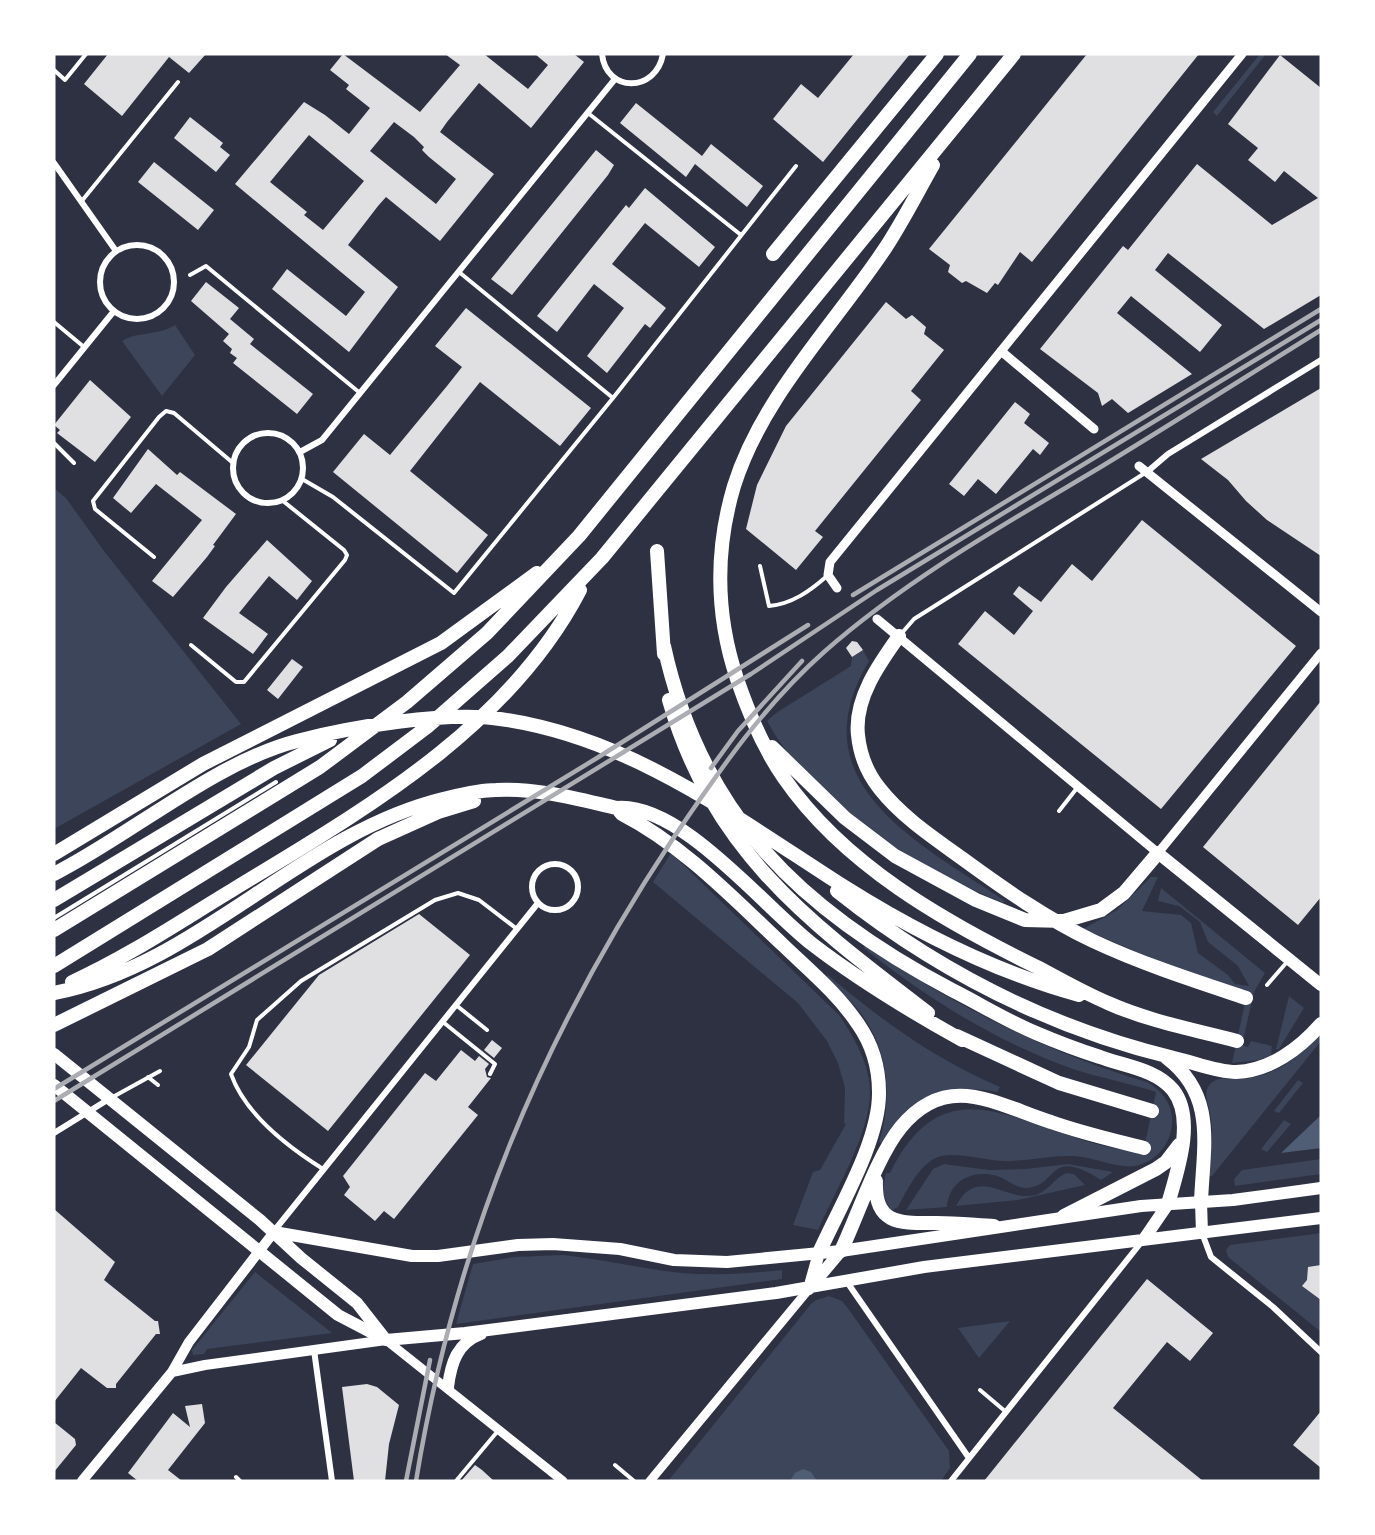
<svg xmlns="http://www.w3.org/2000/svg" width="1375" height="1535" font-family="Roboto,sans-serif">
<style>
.green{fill:#3c4559}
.water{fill:#4f5d75}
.building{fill:#e0e0e3;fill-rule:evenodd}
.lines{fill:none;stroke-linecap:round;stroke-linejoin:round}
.service{stroke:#fff;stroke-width:4}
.minor{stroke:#fff;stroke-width:6}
.tertiary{stroke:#fff;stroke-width:9}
.secondary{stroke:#fff;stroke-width:10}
.primary{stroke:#fff;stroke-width:12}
.motorway{stroke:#fff;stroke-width:14}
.rail{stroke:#abadb3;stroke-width:4.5}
</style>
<rect width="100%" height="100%" fill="#2d3142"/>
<path class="green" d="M1260,54H1266L1217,116L1213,112Z
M175,325L195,355L162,396L122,341C138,331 158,336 175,325Z
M54,488L66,498L104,551L241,724L54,829Z
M863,650L869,661C796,783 918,842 1005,901L1003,903C914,865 815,808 767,721L776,713L851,666L852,657Z
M671,853L840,1016C854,1038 870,1064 870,1092C870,1134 835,1191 818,1230L793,1225L813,1172L820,1170L846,1124L844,1123L845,1088L838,1063L827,1041L798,1003L653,882Z
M1151,877H1158L1142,911L1181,915L1191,923L1198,953L1228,975L1235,984L1249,986L1238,966L1208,942L1200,922L1179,906L1158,901L1161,888L1265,973L1254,992L1242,1045L1248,1047L1251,1041L1272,1046L1271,1055L1259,1060L1232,1063L1246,998L1083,929L1117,910Z
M865,946C952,1004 1047,1053 1147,1082C1161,1090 1171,1102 1172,1118C1174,1145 1150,1170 1123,1166C1106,1164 1091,1157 1074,1156C1051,1155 1028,1161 1005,1161C985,1161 961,1152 941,1156C921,1161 907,1190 898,1207L891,1211L882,1192L886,1173H890C942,1067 1010,1120 1093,1143C1110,1148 1126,1150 1143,1153L1156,1092C1129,1083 1100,1078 1073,1069C997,1042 926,998 864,948Z
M828,975C881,1020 936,1060 1000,1087L997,1092C938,1080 923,1108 883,1144L879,1142C891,1104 890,1062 869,1026C859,1007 841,992 826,978Z
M1289,996L1304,1008L1279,1049H1276Z
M1321,1029V1041L1212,1176H1208C1208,1158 1214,1140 1211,1118C1210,1108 1203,1096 1208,1087C1216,1073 1238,1081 1251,1078C1289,1069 1297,1056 1321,1029Z
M1298,1080L1303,1083L1279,1113L1274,1111Z
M1284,1120L1291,1124L1267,1152L1261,1149Z
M1321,1159V1174L1235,1186L1234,1179L1242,1170Z
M944,1164L989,1170L1026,1169L1068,1164L1113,1172L1101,1180C1047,1146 1059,1186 1027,1188C1017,1189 1007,1179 997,1176C972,1169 949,1181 947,1207L906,1210L933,1169Z
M1066,1173L1074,1174L1085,1185L1018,1200L956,1206C978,1164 1006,1203 1036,1195C1048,1191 1055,1178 1066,1173Z
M1321,1233V1332L1228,1257L1226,1250L1230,1245Z
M563,1255C600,1259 635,1267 672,1272C708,1276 745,1274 782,1270V1279L456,1324L473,1264L514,1257Z
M255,1272L332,1333L207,1349L204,1354L193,1355L192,1350Z
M829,1296L842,1301L847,1307L949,1451L950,1468L941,1481H668L811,1304L816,1300Z
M1010,1321L979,1358L958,1328Z"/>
<path class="water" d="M1321,1115V1148L1281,1153Z
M803,1469L811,1472L817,1481H790L795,1473Z"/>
<path class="building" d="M108,54H206L189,73L169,57L122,116L84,84Z
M343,54L420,112L460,65L445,54H484L528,89L548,65L535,54H574L584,62L531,128L479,83L447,122L440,132L494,174L440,241L386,197L378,206L348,245L398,287L349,352L272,289L287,269L346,316L365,292L235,184L304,102L325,115L349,134L370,108L346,89L349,85L330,70ZM394,122L414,137L424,147L422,150L429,157L456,179L436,204L370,151ZM309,135L364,181L323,230L304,215L307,212L270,182Z
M854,54H910L823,162L773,119L801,84L818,98Z
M1087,54H1199L1032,262L1020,252L998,285L995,283L987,293L966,281L962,283L948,272L950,265L929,249Z
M1280,55L1321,88V295L1264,329L1168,253L1155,270L1222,325L1200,352L1131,296L1117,313L1192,374L1128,413L1112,399L1102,406L1098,393L1040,349L1123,246L1128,250L1197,164L1272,225L1318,198L1284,171L1275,182L1248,160L1258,148L1228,124Z
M636,103L702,156L711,144L763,186L747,207L695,164L686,177L620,123Z
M190,117L223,143L220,147L230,155L216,172L174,138Z
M596,150L614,165L608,175L512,295L491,279Z
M154,162L214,210L198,230L138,182Z
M645,188L715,247L699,267L645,223L612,264L666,308L650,328L645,324L607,373L587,356L624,308L594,284L557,332L537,316L626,205L629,208Z
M206,282L239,308L230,319L254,339L250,344L313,394L297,414L233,363L237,358L230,353L232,349L223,341L229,334L191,301Z
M886,302L906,319L912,315L926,327L924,334L944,350L911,391L921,400L815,531L823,537L796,570L746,529L757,485L786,426Z
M466,308L591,408L560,446L480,382L410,471L488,535L457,573L333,472L364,434L390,455L447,386L462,367L435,346Z
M90,380L131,417L95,462L57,433L60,430L54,425Z
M1321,388V556L1267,520L1246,501L1228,480L1201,459Z
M1015,402L1030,414L1024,423L1049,443L1040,455L1033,449L996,494L978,479L964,496L949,484Z
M148,449L177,475L180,472L236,514L213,545L215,546L207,557L173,597L152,581L202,520L156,484L131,513L113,498Z
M1142,520L1296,646L1161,809L958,644L985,611L1014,635L1033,611L1013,594L1019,586L1041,602L1072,564L1092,581Z
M267,540L312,581L297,600L269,576L239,613L268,634L253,654L203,618L226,587Z
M852,641L857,642L863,650L852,657L846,648Z
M292,659L303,667L278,699L267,690Z
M1321,701V897L1298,925L1203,847Z
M419,914L470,955L328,1131L246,1065L319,975Z
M492,1040L502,1048L494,1058L484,1050Z
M461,1050L475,1061L479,1056L489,1064L485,1069L487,1077L491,1078L468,1107L478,1115L394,1219L384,1211L375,1221L344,1195L350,1187L343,1176L425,1073L436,1081Z
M54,1209L115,1262L104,1280L155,1321H158L160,1334H156L116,1384V1388H107L81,1368L54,1402Z
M1321,1265V1300L1302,1286L1307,1280L1308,1267Z
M1147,1279L1213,1333L1190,1361L1167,1342L1113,1408L1203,1481H984Z
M367,1384L377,1387L399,1405L389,1444L385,1481H354L342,1387Z
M202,1404L205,1423L168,1470L182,1481H138L128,1473L173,1413L190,1427L185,1406Z
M1321,1411V1468L1293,1445Z
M54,1422L75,1439L76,1445L54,1472Z
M475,1465L482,1470L494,1481H461Z"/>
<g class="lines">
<path class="service" d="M54,70L65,80L86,54
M588,113L741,235
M81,202L178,82
M190,275L206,266L360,393
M54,322L84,347
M613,398L796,166
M54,443L74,463
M302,479L333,497L454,593L613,398L459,272
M154,557L95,509L93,501L159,417L166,411L174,413L233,463
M760,566L769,606C792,604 810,591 827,576
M901,634L914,619L1145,473
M191,645L236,682H244L345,560L347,555L344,550L283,501
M1059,811L1077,788
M54,918L276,782
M1267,985L1287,962
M456,1005L487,1030
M443,1022L495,1064L490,1074
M148,1077L158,1085
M111,1098L160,1071
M323,1169C288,1147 245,1114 231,1074L249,1047L257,1020L301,981L435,900L458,893L479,900L517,929
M980,1390L1006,1412
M615,1465L634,1481
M236,1477L240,1481
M456,1481L497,1432"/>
<path class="minor" d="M602,54C606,93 656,93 663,54
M54,163L116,251
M100 282a37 37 0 1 1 74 0a37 37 0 1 1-74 0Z
M54,385L114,311
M233 468a35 35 0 1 1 70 0a35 35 0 1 1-70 0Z
M300,452L322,440L615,79
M1147,472L1168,454L1321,360
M532 887a23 23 0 1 1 46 0a23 23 0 1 1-46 0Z
M54,1133L109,1099
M274,1231L538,903
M1202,1233L1211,1257L1273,1307L1321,1352
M847,1282L969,1458
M314,1350L332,1481
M951,1481L1143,1240"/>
<path class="tertiary" d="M1001,351L1094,429
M1139,466L1321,612
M837,588L828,575L830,562L1242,54
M877,619L1158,853L1321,653
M386,1340L563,1481
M650,1481L809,1289"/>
<path class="secondary" d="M172,1372L205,1365L386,1340
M82,1481L172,1372L189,1342L274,1232"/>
<path class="primary" d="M1158,853L1321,985
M54,1054L260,1220L301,1258L357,1303L386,1340
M54,1085L338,1315L382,1338
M1201,1202L1202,1233
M274,1232L412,1256H438L518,1245L553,1244L620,1249L674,1260L727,1262L841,1251L1141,1206L1233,1200L1321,1188
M1144,1239L1168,1204
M810,1285L819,1253
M809,1289L841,1251
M386,1340L465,1333L776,1293L924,1267L1321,1218
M448,1387C451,1363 457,1343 481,1334"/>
<path class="motorway" d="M933,165C917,193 902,223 884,250C833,326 762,397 734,486C715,550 716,616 737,679C749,714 763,748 784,778C844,865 945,922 1037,967C1060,979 1084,993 1108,1003C1148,1021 1195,1030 1237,1041
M773,254L937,54
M657,551L664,654
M899,636C879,664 854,699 858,735C860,755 867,773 880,789C902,817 934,838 963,859C1004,889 1047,919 1093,941C1142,964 1195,981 1246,998
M664,646C701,816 802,911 952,990C980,1004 1007,1021 1036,1033C1057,1042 1078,1050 1100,1057C1124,1066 1156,1069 1173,1090C1196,1119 1177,1172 1168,1204
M669,700C713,852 809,922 928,1013
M772,747L845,818L895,856L976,900L1025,920L1064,921L1101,910L1124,893L1158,853
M617,808L622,814C684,846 733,898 783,945C809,970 838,994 858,1024C872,1044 879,1068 879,1092C880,1140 839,1208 819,1253
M54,854L203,764L441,643L537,573
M54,874C131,835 215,762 297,741C350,727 447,711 500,719C630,737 735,817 843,886C916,932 995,972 1079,995
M837,891C936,970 1050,1028 1174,1058C1193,1062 1216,1072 1236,1072C1270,1071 1300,1048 1321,1024
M54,900L274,768L330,740
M54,930L320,767L407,702L487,633L579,536L970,54
M54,966L362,776L427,727L508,656L602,558L1014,54
M72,982C129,956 181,921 234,889C362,811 508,729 580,590
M54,993C198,966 300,834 443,799C460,795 479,790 496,790C538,788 577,799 617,808C681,803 763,906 812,944C860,981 910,1011 962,1040
M54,1025L208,949L378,839L438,812L474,801
M957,1036L1059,1083L1152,1111
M1167,1058C1217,1096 1203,1147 1201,1202
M876,1181C874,1226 902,1223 937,1223C956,1223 975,1225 994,1226
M1064,1216L1156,1169L1166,1162L1179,1145
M841,1251C858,1215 877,1156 901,1127C948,1070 997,1105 1051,1122C1082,1133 1113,1140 1144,1148"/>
<path class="rail" d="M853,595L1321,309
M711,768L738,731L802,661
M54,1089L597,758L808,625
M54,1101L751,674L877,590L1321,320
M406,1481L430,1360
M416,1481C455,1243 541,1037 674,837C719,771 764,705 824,652C907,579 1005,524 1099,468C1173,423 1247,376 1321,330"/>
</g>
<rect width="1375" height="1535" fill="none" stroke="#ffffff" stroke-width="111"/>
</svg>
